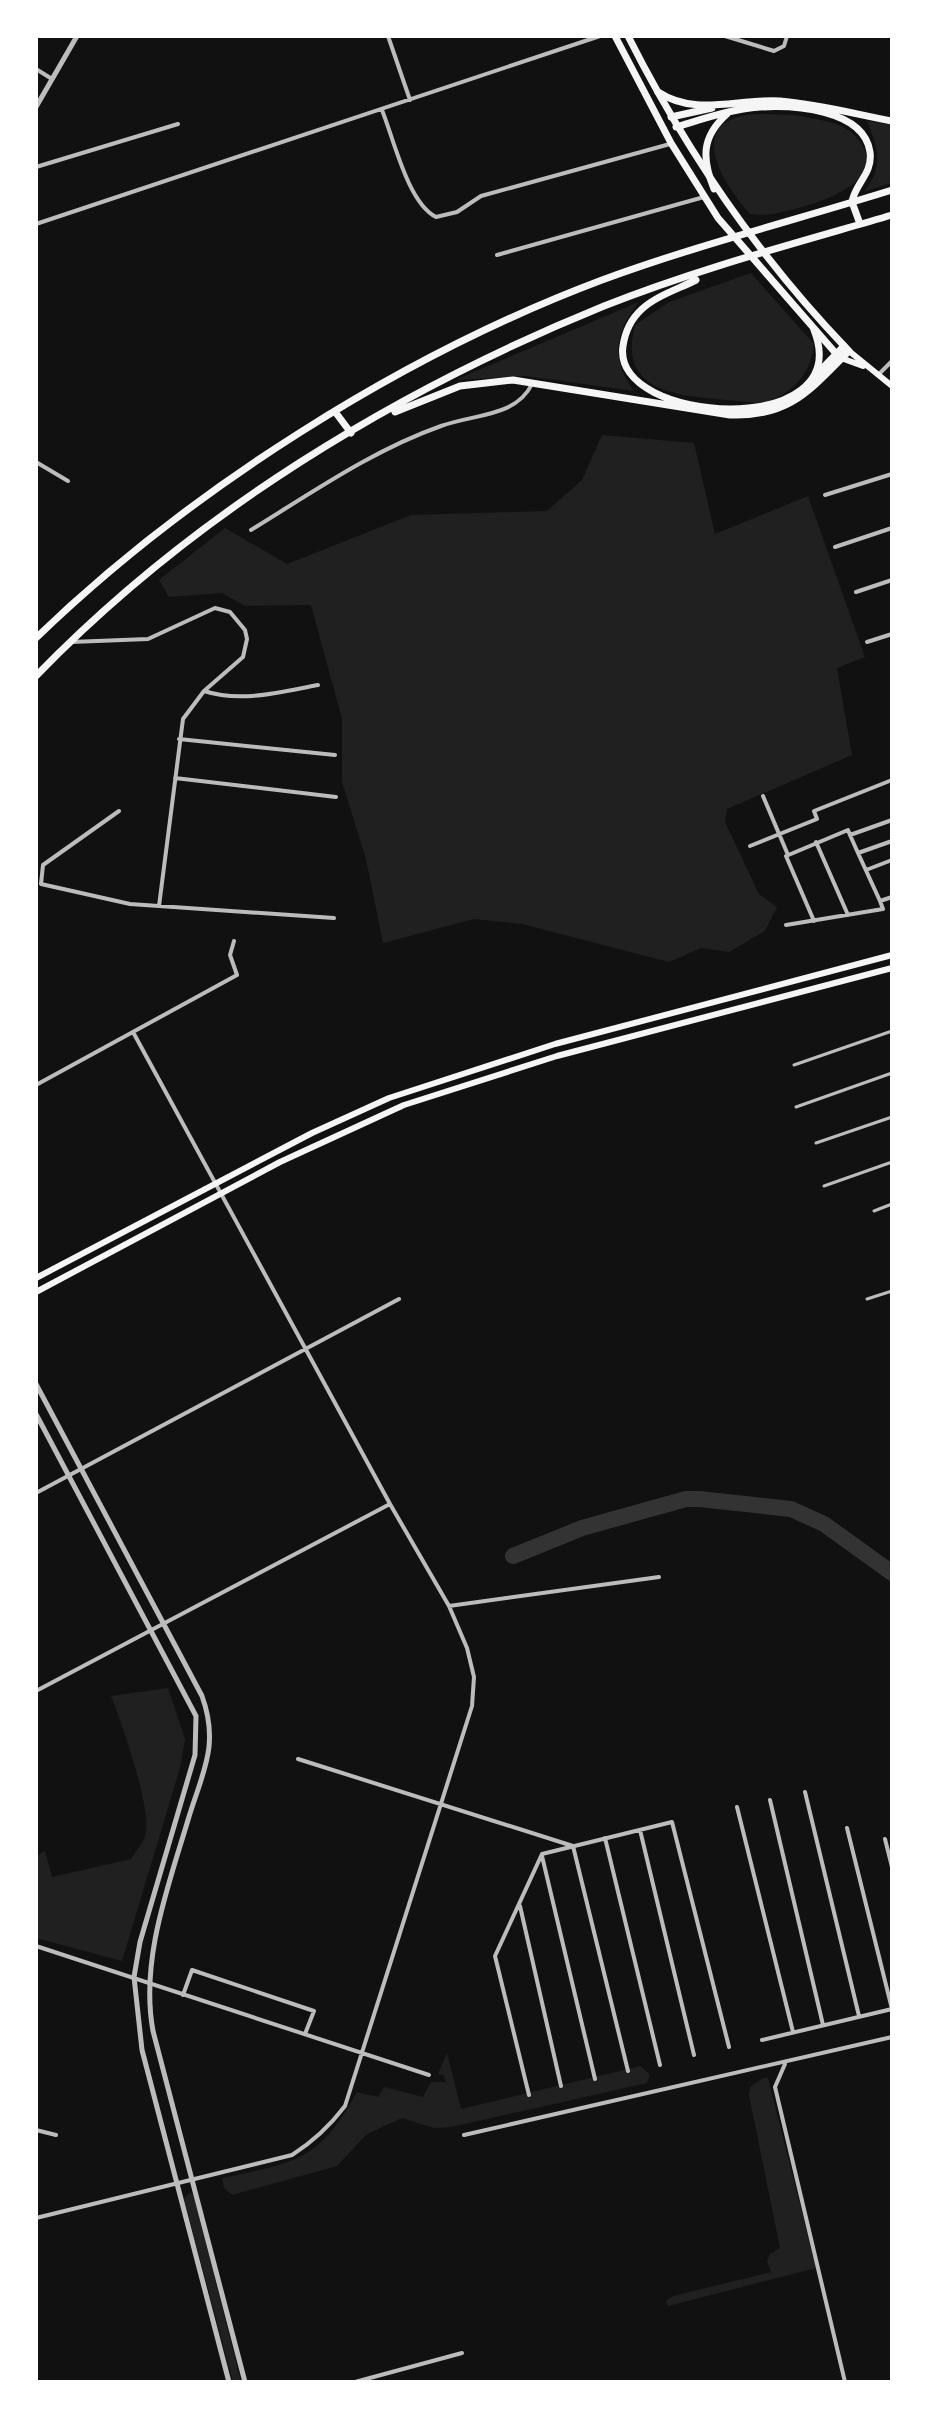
<svg xmlns="http://www.w3.org/2000/svg" width="928" height="2418" font-family="'Fira Sans',sans-serif">
<style>
.green{fill:#202020}
.lines{fill:none;stroke-linecap:round;stroke-linejoin:round}
.river{stroke:#333;stroke-width:16}
.pedestrian{stroke:#bcbcbc;stroke-width:3}
.minor{stroke:#bcbcbc;stroke-width:4}
.tertiary{stroke:#bcbcbc;stroke-width:5}
.secondary{stroke:#f5f5f5;stroke-width:6}
.primary{stroke:#f5f5f5;stroke-width:7}
.trunk{stroke:#f5f5f5;stroke-width:7}
</style>
<rect width="100%" height="100%" fill="#111"/>
<path class="green" d="M795,115C810,118 828,120 843,127C852,132 860,139 864,149C879,184 822,201 799,208C782,212 768,217 750,214C732,194 690,138 732,119C750,111 775,115 795,115Z
M867,121L892,125V183L865,191C884,165 878,148 867,121Z
M751,273L814,344C811,376 788,400 755,403C701,395 614,404 635,325L669,302Z
M639,302C615,332 610,359 634,391L526,376L455,380Z
M602,435L694,443L715,534L808,496L865,657L837,668L852,755L727,809L725,822L759,894L777,907L765,931L729,952L701,948L669,962L522,924L474,919L383,943L366,859L342,782V719L311,605L245,606L222,593L169,597L159,580L225,528L287,564L411,515L547,511L582,480Z
M168,1688L185,1739L180,1768L122,1961L36,1938V1856L45,1851L52,1877L131,1859C136,1851 145,1841 146,1832C150,1803 122,1724 111,1696Z
M447,2053L461,2109L641,2066L650,2075L647,2083L451,2127L434,2128L402,2118L367,2134L337,2166L232,2195L224,2188L222,2178C297,2162 318,2162 357,2092L378,2097L384,2087L423,2097L431,2082H446L444,2075L438,2074Z
M763,2078H768L816,2268L668,2306L666,2301L673,2296L771,2272L767,2261L770,2254L780,2248L749,2095L750,2087Z
M190,2192L194,2196L241,2382H233L184,2199Z"/>
<g class="lines">
<path class="river" d="M513,1556L582,1528L686,1499H699L791,1509L824,1524L892,1573"/>
<path class="pedestrian" d="M794,1065L892,1031
M796,1107L892,1073
M816,1143L892,1117
M824,1186L892,1162
M874,1211L892,1204
M867,1299L892,1291"/>
<path class="minor" d="M388,36L410,100
M725,36L774,51L784,46L787,36
M36,69L52,79
M382,110C394,140 408,203 436,217L457,212L481,196L670,144
M36,167L178,124
M36,224L600,36
M497,255L704,197
M878,375L892,361
M36,462L68,481
M825,495L892,474
M251,530C313,492 373,450 441,426C474,414 516,417 532,384
M835,547L892,528
M856,592L892,580
M71,642L148,639L215,608L230,612L245,630L247,639L243,657L204,691L183,719L159,906
M867,642L892,634
M204,691C241,703 280,692 318,685
M179,739L335,755
M175,778L336,797
M763,796L788,855
M119,811L43,865L41,884L130,904L334,918
M892,841L858,853L880,901L892,897
M816,842L848,915
M750,846L817,819L814,811L892,780
M858,853L850,835L892,820
M866,870L892,860
M814,921L786,856L848,830L850,835
M786,925L883,909L880,901
M36,1085L237,975L230,955L234,941
M36,1493L399,1299
M449,1606L659,1577
M36,1691L390,1504
M298,1759L573,1846L628,2071
M805,1792L859,2016
M770,1800L823,2025
M737,1807L793,2032
M847,1828L892,2009
M640,1830L694,2055
M605,1838L660,2065
M885,1839L892,1867
M542,1854L672,1822L729,2047
M542,1856L595,2079
M520,1906L561,2086
M36,1946L429,2075
M183,1995L192,1970L314,2011L305,2034
M762,2040L892,2009
M785,2064L775,2087L845,2382
M529,2095L495,1956L542,1854
M36,2130L56,2135
M464,2135L892,2037
M36,2218L292,2155C314,2141 329,2127 345,2106L472,1706L474,1677L467,1648L449,1606L390,1504L133,1032
M355,2382L462,2353"/>
<path class="tertiary" d="M36,107L77,36
M36,1384L202,1696C220,1746 202,1773 188,1820C168,1887 140,1961 153,2031L245,2382
M36,1414L196,1716L195,1755L140,1942L134,1977L142,2050L229,2382"/>
<path class="secondary" d="M849,351L892,386
M841,358L863,366
M36,1278L312,1133L389,1098L555,1044L892,955
M36,1292L280,1162L404,1105L557,1056L892,968"/>
<path class="primary" d="M615,36L671,143L718,218L839,357
M628,36C686,151 758,256 847,349"/>
<path class="trunk" d="M658,92C696,117 738,98 780,101C818,104 855,114 892,121
M671,117L712,108
M676,127C703,119 731,109 760,107C793,105 864,109 870,152C873,174 855,183 852,202L860,224
M714,189C702,159 701,137 727,114
M696,280C678,289 656,296 642,309C631,319 625,332 623,346C611,425 858,440 814,330
M814,377L844,346
M395,412L460,386L513,380L730,415C790,417 810,390 849,351
M336,413L351,433
M36,638C189,490 402,355 602,280C697,245 796,220 892,190
M36,676C194,513 395,391 604,306C697,269 796,243 892,215"/>
</g>
<rect width="928" height="2418" fill="none" stroke="#ffffff" stroke-width="76"/>
</svg>
